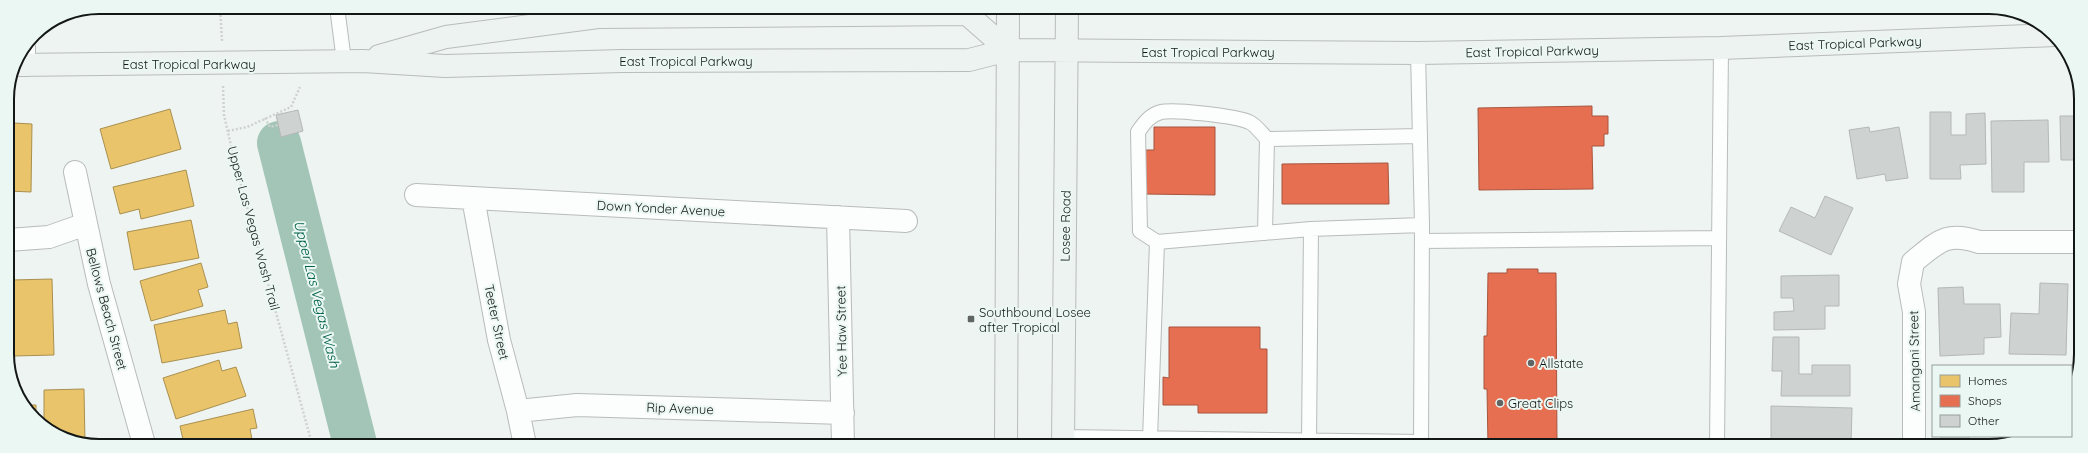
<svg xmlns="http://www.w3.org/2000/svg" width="2088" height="453" font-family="Quicksand,sans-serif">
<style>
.homes{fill:#e9c46a;stroke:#a99050}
.shops{fill:#e76f51;stroke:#a7553f}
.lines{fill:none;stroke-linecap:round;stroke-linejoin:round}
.river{stroke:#a2c5b8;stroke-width:44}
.building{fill:#ced2d0;stroke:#b4b8b6}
.lane-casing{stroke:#b8bcba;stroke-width:16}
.street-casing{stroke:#b8bcba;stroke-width:24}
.secondary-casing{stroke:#b8bcba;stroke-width:24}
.path{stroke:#d0d2d2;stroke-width:2.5;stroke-dasharray:2 2;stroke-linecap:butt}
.lane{stroke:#fcfdfd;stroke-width:14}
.street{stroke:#fcfdfd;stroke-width:22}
.secondary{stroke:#edf3f1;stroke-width:22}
.poi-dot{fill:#606462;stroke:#ebf7f2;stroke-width:1.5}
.labels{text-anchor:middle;stroke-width:4;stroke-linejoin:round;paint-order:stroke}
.street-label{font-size:13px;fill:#131715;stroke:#ebf7f2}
.poi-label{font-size:13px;fill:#131715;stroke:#ebf7f2;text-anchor:start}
.water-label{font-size:14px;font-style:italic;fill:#006049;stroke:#ebf7f2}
.rim{fill:none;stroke:#131715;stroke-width:2}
</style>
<rect width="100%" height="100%" fill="#eef4f1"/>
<path class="homes" d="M170,109L181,149L111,169L100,129Z
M7,116L14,117V123L32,124L31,192L8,191Z
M186,170L194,206L141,219L139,209L120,214L113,187Z
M191,220L199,258L134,270L127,232Z
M201,263L208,287L198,290L203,306L151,321L140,281Z
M52,279L54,355L14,356L12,280Z
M225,310L228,324L237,322L242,348L162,363L154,325Z
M219,360L222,371L236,367L246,396L176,419L163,378Z
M84,389L85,444H81L44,425V390Z
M26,405H36V420L34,419Z
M253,409L257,428L250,429L253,444H184L180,426Z"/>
<path class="shops" d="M1592,106V116H1608V134H1604V146H1592L1593,189L1479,190L1478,108Z
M1154,127H1215V195L1144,194L1142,150H1154Z
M1388,163L1389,204H1282V164Z
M1507,269H1538V273H1556L1557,445H1488L1487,389H1484V336H1487L1488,273H1507Z
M1169,327H1260V349H1267V413H1198V405H1163V377L1169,378Z"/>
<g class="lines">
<path class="river" d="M279,143L355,444"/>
</g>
<path class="building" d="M298,110L303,131L281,137L276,115Z
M1930,112H1951V135H1966V114L1985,113L1986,164L1960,165L1961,179H1930Z
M2060,116H2079V160H2061Z
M2048,120L2049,162H2024V192H1992L1991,121Z
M1869,127L1870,132L1899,127L1908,178L1886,181L1885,174L1857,179L1849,130Z
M1825,196L1853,208L1831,255L1779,231L1791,207L1815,218Z
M1839,275V306H1825V329L1774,330V312L1794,311L1793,298H1781V276Z
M2040,283L2068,284L2066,355L2009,354L2011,313L2039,314Z
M2074,284H2079V349H2076Z
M1963,287L1964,304H2000L2001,337L1984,338V354L1940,356L1938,288Z
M1773,337H1799V374H1812V365H1850V396H1781L1782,371H1772Z
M1771,406L1852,408L1851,446H1771Z
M1941,436H1969L1968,446H1941Z"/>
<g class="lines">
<defs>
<path id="lane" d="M337,7L344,61
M1418,53L1422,225L1421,445
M1265,233L1267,139L1420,136
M1422,241L1719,238
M1157,242L1140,231L1138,132C1144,123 1150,115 1161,112C1174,109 1236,116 1249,122C1255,124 1262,134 1267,139
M1063,437L1421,442
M1150,439L1157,242L1311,229L1422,225
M1309,441L1311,229
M1717,446L1721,48"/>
<path id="street" d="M24,48V65
M75,172L99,284L144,444
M416,195L906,221
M473,198L499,340L518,411L525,445
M838,217L843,445
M8,240L49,237L86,224
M518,411L577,405L843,413
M1914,446V312L1909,284L1913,262C1938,242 1946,231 1979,242H2079"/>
<path id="secondary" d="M379,56L446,37L598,17L967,14L1008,50
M15,65L363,61L445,66L622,61L969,60L1008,50L1418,53L1721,48L2055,35
M1006,445L1008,8
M1063,445L1067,8"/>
</defs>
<use href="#lane" class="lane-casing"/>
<use href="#street" class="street-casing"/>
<use href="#secondary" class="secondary-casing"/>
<path class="path" d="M220,7L222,41
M223,86L224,115L235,163L312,444
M265,118L270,127L278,125
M228,131L247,127L291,107L300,87"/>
<use href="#lane" class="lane"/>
<use href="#street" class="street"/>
<use href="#secondary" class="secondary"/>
</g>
<g class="poi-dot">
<rect x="967" y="315" width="8" height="8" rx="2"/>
<circle cx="1531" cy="363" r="4"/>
<circle cx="1500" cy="403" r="4"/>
</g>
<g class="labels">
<g class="street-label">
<text transform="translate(1855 43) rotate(-2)" y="5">East Tropical Parkway</text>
<text transform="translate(1532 51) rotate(-1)" y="5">East Tropical Parkway</text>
<text x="1208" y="57">East Tropical Parkway</text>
<text x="686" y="66">East Tropical Parkway</text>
<text x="189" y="69">East Tropical Parkway</text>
<text transform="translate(661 208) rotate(3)" y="5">Down Yonder Avenue</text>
<text transform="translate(1065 226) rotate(-89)" y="5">Losee Road</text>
<text transform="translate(254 228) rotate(75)" y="5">Upper Las Vegas Wash Trail</text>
<text transform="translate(107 309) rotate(75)" y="5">Bellows Beach Street</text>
<text transform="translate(497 322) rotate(78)" y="5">Teeter Street</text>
<text transform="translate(841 331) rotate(-91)" y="5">Yee Haw Street</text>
<text transform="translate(1914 361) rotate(-91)" y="5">Amangani Street</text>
<text transform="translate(680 408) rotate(2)" y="5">Rip Avenue</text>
</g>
<g class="poi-label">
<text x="979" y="317">Southbound Losee<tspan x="979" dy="15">after Tropical</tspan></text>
<text x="1539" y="368">Allstate</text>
<text x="1508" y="408">Great Clips</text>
</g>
<g class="water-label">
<text transform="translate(317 294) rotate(76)" y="5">Upper Las Vegas Wash</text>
</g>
</g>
<path d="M0 0H2088V453H0ZM99 14H1989A85 85 0 0 1 2074 99V354A85 85 0 0 1 1989 439H99A85 85 0 0 1 14 354V99A85 85 0 0 1 99 14Z" fill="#ebf7f2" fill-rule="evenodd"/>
<path class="rim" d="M99 14H1989A85 85 0 0 1 2074 99V354A85 85 0 0 1 1989 439H99A85 85 0 0 1 14 354V99A85 85 0 0 1 99 14Z"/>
<rect x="1932" y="365" width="140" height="72" fill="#ebf7f2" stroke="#959d9a"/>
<rect x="1940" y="375" width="20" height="12" fill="#e9c46a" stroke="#959d9a"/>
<text x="1968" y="385" font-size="12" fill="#131715">Homes</text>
<rect x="1940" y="395" width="20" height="12" fill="#e76f51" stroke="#959d9a"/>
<text x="1968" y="405" font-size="12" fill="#131715">Shops</text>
<rect x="1940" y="415" width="20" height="12" fill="#ced2d0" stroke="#959d9a"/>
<text x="1968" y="425" font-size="12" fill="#131715">Other</text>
</svg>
